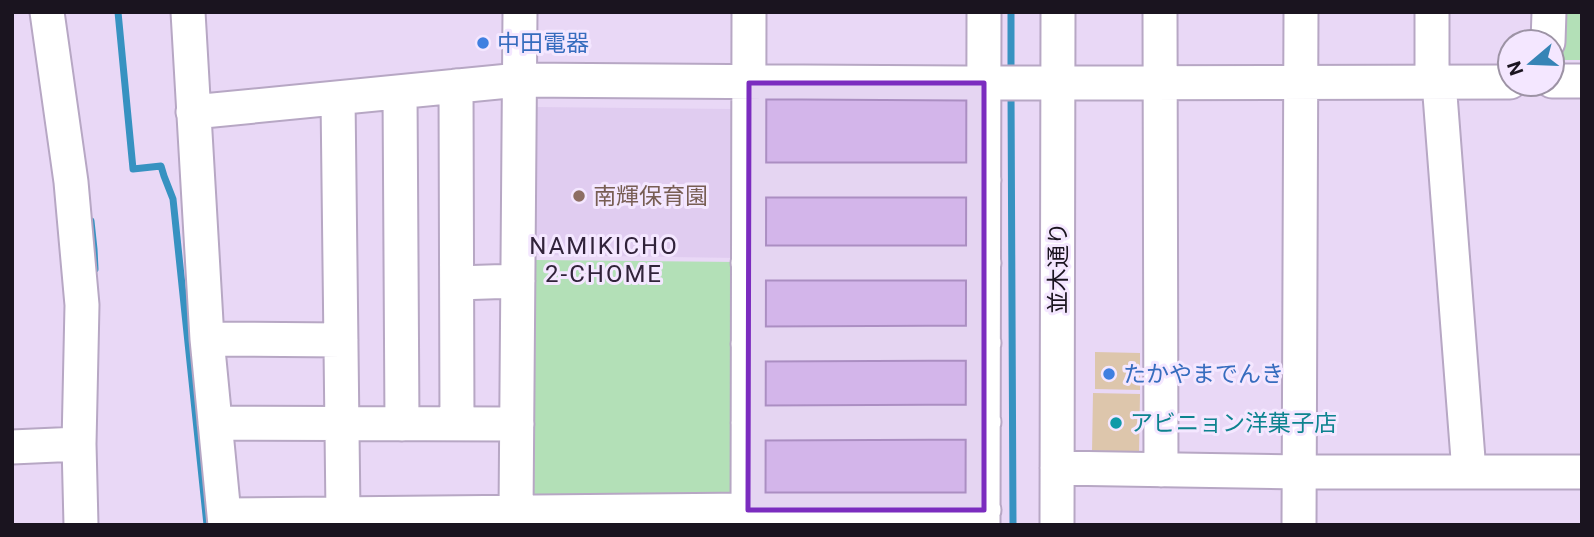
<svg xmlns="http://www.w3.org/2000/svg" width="1594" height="537" font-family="Roboto,'Noto Sans JP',sans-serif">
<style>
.built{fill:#e0ccf0}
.green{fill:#b3e0b7}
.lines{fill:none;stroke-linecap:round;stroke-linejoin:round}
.stream{stroke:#3792c1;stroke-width:7}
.building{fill:#ddc6ac}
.minor-casing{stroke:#b7a7c4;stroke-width:37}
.minor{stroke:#fff;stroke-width:33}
.marked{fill:#7b2cbf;fill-opacity:0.2;stroke:#7b2cbf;stroke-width:5;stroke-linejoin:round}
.shop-dot{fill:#3f7fe0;stroke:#f4e7ff;stroke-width:2.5}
.education-dot{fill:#8d6e63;stroke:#f4e7ff;stroke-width:2.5}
.culture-dot{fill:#0f9aa8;stroke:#f4e7ff;stroke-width:2.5}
.labels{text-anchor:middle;stroke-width:6;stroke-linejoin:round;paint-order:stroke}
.shop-label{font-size:23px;fill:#366cbe;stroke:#f4e7ff;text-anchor:start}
.education-label{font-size:23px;fill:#785e54;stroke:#f4e7ff;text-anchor:start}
.street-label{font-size:23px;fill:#1a141f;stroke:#f4e7ff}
.culture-label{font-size:23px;fill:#0d838f;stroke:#f4e7ff;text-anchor:start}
.neighbourhood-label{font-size:24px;letter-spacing:2px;fill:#31233a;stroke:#f4e7ff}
</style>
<rect width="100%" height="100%" fill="#e9d8f6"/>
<path class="built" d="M537,107L731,109L740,119L738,258L535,255Z"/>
<path class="green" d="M1557,12H1582V60H1564L1557,52Z
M536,260L738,262L737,494L540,502L534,493Z"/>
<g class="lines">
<path class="stream" d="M118,12L133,169L161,166L164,176L173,199L207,525
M1011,76V12
M1011,91L1013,525
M91,221L94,249L95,269"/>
</g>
<path class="building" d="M1095,352L1140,353V390L1095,389Z
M1093,393L1140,394L1139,453L1092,452Z"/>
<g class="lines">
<defs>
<path id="minor" d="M47,12L71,182L82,305L79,444L81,525
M188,12L207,339L225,525
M1160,12L1161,470
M1432,12V82
M1548,42L1549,12
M1552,81H1582
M1439,82L1469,472
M456,86L457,424
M400,92L402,424
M338,98L343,514
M193,112L519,80L965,83L1510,82
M749,180H984
M748,263H984
M457,283L518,281
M207,339L341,340
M748,344L984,343
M215,423L517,424
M748,423L984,422
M12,447L79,444
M1057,468L1299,472H1582
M748,510L749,12
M516,513L520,12
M224,515L748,510H984
M983,525L984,12
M1057,525L1058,12
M1299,525L1301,12"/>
</defs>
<use href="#minor" class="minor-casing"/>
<use href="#minor" class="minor"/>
</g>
<path class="marked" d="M749,83H984V510H748Z"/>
<g class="shop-dot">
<circle cx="483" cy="43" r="7"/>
<circle cx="1109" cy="374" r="7"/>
</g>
<circle class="education-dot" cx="579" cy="196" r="7"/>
<circle class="culture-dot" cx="1116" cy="423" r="7"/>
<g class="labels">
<g class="shop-label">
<text x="497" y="51">中田電器</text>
<text x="1123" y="382">たかやまでんき</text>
</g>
<g class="education-label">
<text x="593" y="204">南輝保育園</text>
</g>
<g class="street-label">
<text transform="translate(1058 268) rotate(-90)" y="8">並木通り</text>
</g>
<g class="culture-label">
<text x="1130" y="431">アビニョン洋菓子店</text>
</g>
<g class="neighbourhood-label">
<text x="604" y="254">NAMIKICHO<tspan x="604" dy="28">2-CHOME</tspan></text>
</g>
</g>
<rect width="1594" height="537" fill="none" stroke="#1a141f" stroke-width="28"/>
<g transform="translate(1531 63) rotate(251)"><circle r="33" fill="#f4e7ff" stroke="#9d93a5" stroke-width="2"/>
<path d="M0-5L12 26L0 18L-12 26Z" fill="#3684b6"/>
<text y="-10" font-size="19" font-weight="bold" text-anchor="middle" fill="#1a141f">N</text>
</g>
</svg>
